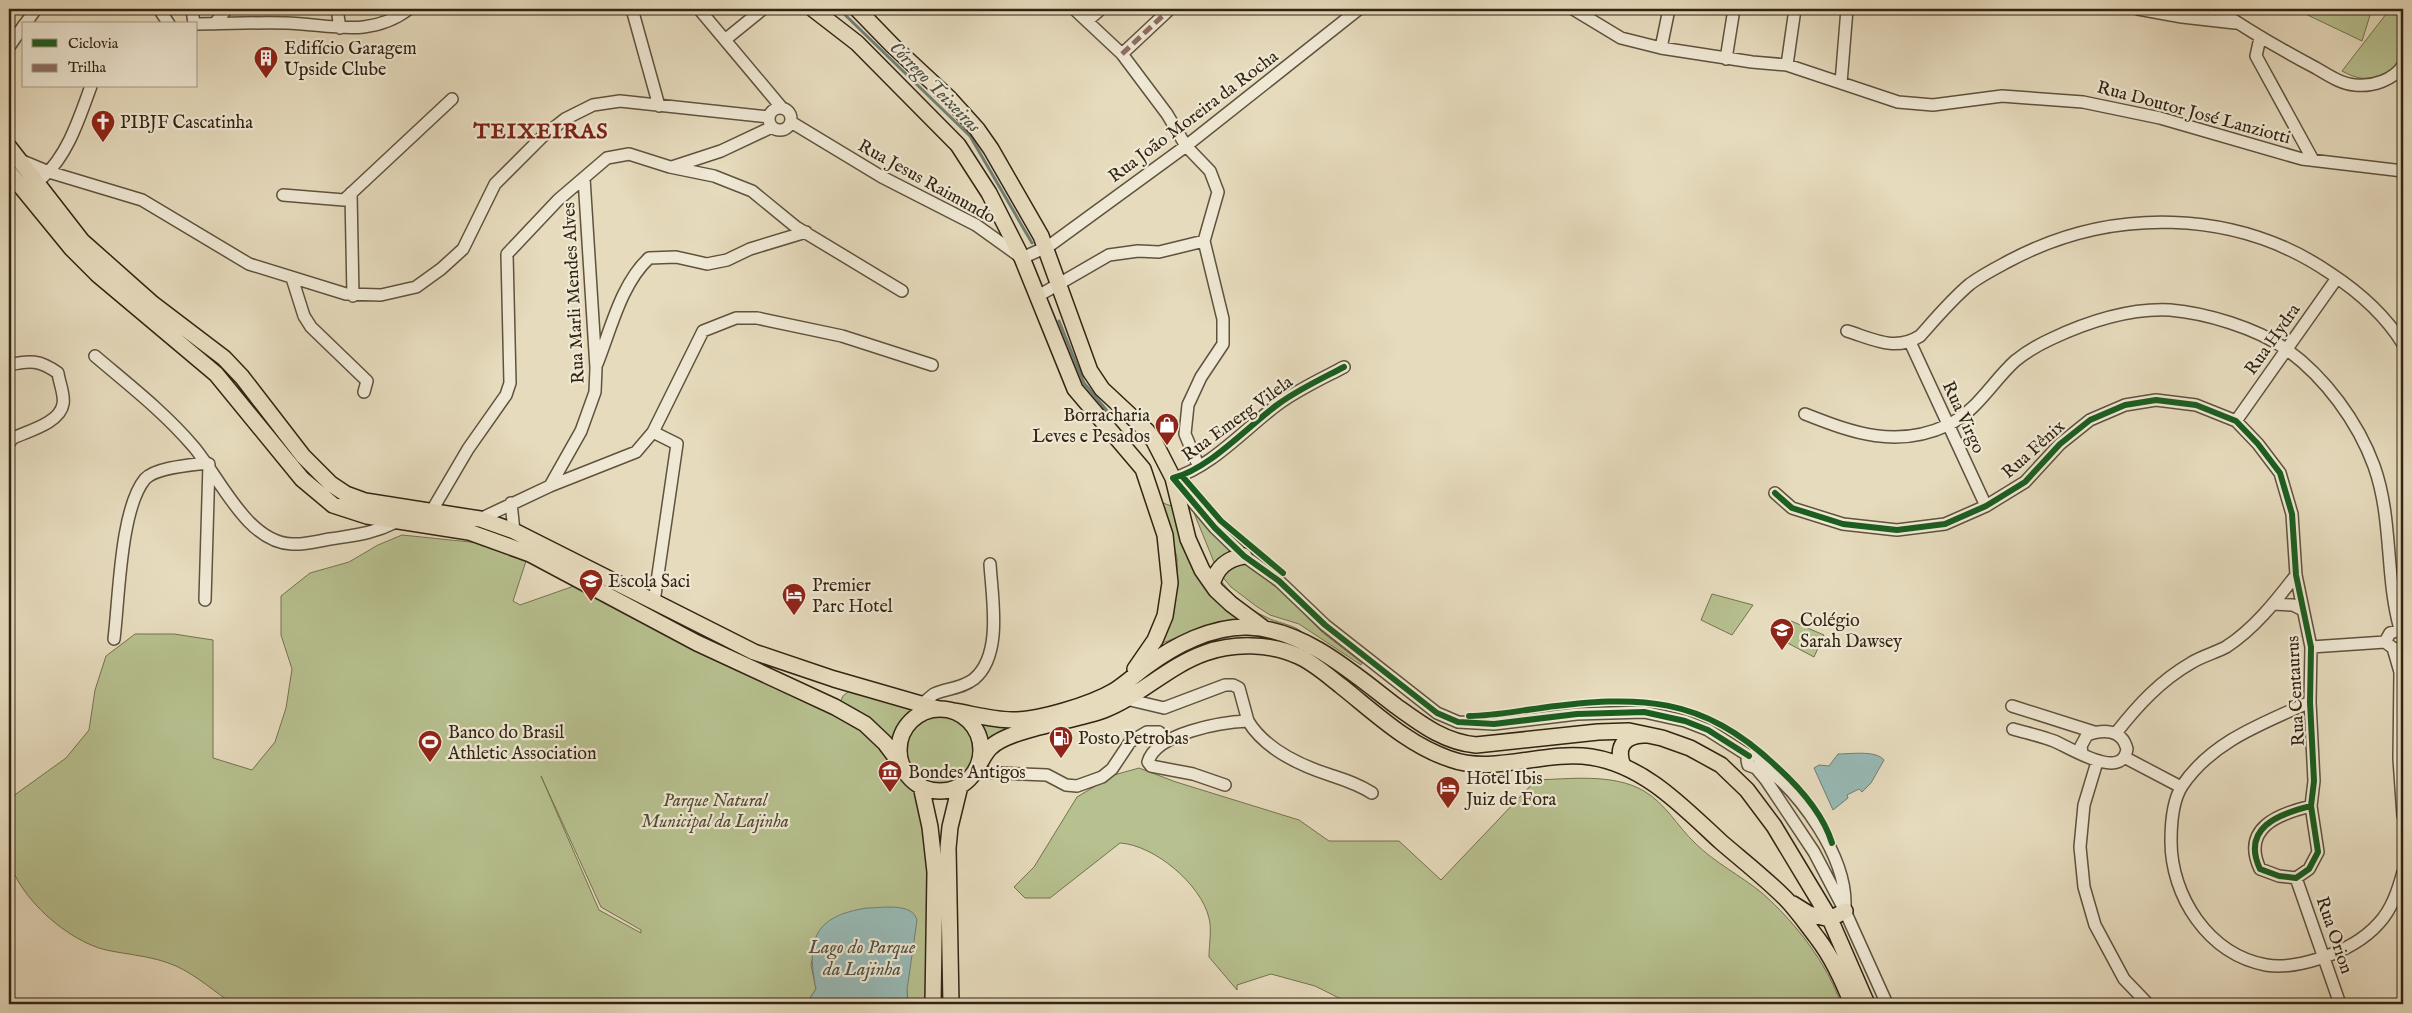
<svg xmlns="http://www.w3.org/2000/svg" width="2412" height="1013" font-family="'IM FELL English',serif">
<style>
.green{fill:#b7c08f;stroke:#747251;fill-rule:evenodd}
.water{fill:#97bab6;stroke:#6f7e75}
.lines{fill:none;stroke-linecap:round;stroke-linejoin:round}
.stream{stroke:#6f7e75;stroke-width:3}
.minor-casing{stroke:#5f523e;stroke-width:14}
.major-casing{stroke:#322413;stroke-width:18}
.minor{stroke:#efe8d4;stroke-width:11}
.major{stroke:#e6dbbd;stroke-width:15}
.quiet{stroke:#8d6e63;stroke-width:5;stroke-dasharray:10 5;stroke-linecap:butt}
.cycleway-casing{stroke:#efe8d4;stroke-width:9}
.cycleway{stroke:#1b5e20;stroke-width:6}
.labels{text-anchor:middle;stroke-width:4.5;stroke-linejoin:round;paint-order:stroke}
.poi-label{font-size:18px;fill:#322413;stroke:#efe8d4;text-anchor:start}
.street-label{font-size:18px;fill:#322413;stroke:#efe8d4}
.park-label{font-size:18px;font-style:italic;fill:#534b32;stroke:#efe8d4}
.water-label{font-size:19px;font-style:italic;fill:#505144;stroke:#efe8d4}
.district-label{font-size:22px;font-weight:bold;letter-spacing:1px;fill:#7a1f14;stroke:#efe8d4}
</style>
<rect width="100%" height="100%" fill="#e6dbbd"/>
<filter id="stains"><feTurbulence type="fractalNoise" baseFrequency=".004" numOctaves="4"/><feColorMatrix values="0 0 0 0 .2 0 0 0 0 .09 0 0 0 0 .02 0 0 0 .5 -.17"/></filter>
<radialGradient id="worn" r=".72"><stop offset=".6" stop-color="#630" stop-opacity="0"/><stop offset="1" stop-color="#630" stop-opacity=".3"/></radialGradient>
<path class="green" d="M2295,9H2372L2362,41Z
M2390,9H2403V58C2385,79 2367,85 2342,71Z
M1163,503L1177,508L1186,543L1245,620L1196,630L1160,644L1177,583V558Z
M1194,513L1232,554L1216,567Z
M402,535L480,543L526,561L513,601L520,605L574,586L851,724L868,735L896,764L915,790L929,840L930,1004H908L907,990L817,937L811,965L816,989L806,1004H233C215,992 196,975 176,966C153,956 130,955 106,950C68,941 19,898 9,860C5,842 9,818 9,799L66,758L89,730L95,690L106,656L135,634H174L213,640V758L252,770L275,742L286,708L292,669L281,635V596L310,573L349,562L378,545ZM541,776L601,907L641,930V933L599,910Z
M1243,563L1279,589L1322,632L1362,663L1361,665L1299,624L1270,615L1256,606L1231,587L1220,574L1221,571Z
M1218,577C1230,593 1247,609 1266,617C1277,623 1292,624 1302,632L1277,624H1263L1222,593Z
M1712,594L1753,605L1732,635L1701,620Z
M1791,621L1824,635L1814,657L1782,640Z
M854,687L923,712C904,725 900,737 898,760L838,707L843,696Z
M903 750a37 37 0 1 1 74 0a37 37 0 1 1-74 0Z
M975,720L1008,729L983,748L981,734Z
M1139,768L1176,782L1299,820L1329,841H1399L1441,880L1536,780C1570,779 1613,773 1644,791C1666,804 1677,826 1695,843C1715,863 1740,875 1762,893C1795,922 1827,963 1841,1004H1351L1315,986L1271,974L1237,985V990L1209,957C1209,945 1212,929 1209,918C1201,884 1154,845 1120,843L1050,898H1025L1014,887L1034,867L1077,797L1114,775Z"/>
<path class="water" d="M1838,754C1850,754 1876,750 1884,760L1871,783L1862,792L1859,789L1847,795L1848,798L1833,810L1814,768L1819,765L1829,766Z
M867,908C882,908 912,902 917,920L907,990L908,1004H806L816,989C806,940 814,916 867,908Z"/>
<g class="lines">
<path class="stream" d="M839,9L970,136L1032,243
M1059,321L1084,383L1108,412"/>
<defs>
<path id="minor" d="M159,9L169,24
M192,9L194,24
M337,9L340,28
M632,9L659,106
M699,9L782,108
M1074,9L1122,54L1167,114L1186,146L1210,171L1218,192L1204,241L1223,319V344L1201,377L1188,405L1185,434L1198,465
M1573,9L1621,38L1661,48L1752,62L1787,65L1898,102L1933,105L2002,96L2083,102L2160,118L2302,159L2403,171
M2138,9L2182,17L2235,23
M2217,9C2249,31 2282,50 2316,68C2328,75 2341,84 2355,85C2372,87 2394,80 2403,65
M1087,21L1101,9
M25,24L36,9
M196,24C226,24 256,22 286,23C330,24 369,39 409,9
M214,24L227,9
M2260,38L2256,56L2313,160
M726,39L763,9
M9,47L24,25
M1661,48L1669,9
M1122,54L1170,9
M1726,59L1734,9
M1787,65L1795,9
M1841,83L1847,9
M769 119a11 11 0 1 1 22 0a11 11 0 1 1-22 0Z
M791,122L882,177L976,225L1022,258L1049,246L1186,146L1359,9
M20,160L49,172L142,200L249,264L346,294L381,295L416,287L441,269L463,249L495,184L542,137L565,119L593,105L620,101L769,117
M672,167L721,151L772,127
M43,177C68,155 80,116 91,86
M351,193L353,296
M283,195L344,200L452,99
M292,278L304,316L311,327L367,381L364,392
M1038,296L1109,255L1138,251L1159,252L1204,241
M1847,331C1873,339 1895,352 1920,336C1936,318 1952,299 1970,284C1982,275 1996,268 2009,261C2110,207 2235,208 2330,273C2359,292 2385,315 2403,344
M1910,342L1986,506
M95,356C129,385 164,412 193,446C219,476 247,543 292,544C305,545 318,541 330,539C355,535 372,534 396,522
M597,364C611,329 621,284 649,258L676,257L707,264L727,260L750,249L806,232
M9,365C30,360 40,360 58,373C59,382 65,395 63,404C60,423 28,431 13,438L9,443
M1344,367C1321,379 1297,390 1277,405C1246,428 1209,469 1173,478L1215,528L1244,556L1279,581L1325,625L1437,713L1458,722L1494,724L1577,714L1644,712L1685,721L1708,730L1749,756
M1805,414C1853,433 1897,449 1948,425C1977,411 1992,382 2015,361C2025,353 2040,344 2051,339C2087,322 2130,308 2170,310C2206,313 2256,328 2286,349C2325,377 2358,422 2374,466C2393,519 2385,576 2400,629
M2236,421L2337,278
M653,432L677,444L654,602
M550,486L581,431L595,392L596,368L584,178
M1775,493L1792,508L1843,524L1897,530L1945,524L1986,506L2025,482L2060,444L2090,420L2125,405L2156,400L2196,405L2236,421L2258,444L2280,473L2292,514L2296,575L2311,647L2310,702L2314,781L2311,806L2318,852L2309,869L2296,878L2279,876L2260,869C2241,828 2278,814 2311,806
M511,503L514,531
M431,512L468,449L506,395L510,383L507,254L558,200L607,158L629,154L670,167L714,176L752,191L796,227L902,291
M480,519L550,486L636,452L653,432L703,331L736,318H757L842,336L932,365
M205,600L209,464
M2273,604L2293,605L2303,610
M2403,629L2390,633L2385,642L2393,648L2403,651
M114,639C119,600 120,509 145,479C156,467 192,465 207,463
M2311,647L2385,642
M2393,648L2400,672L2399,759L2403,816
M1126,699L1164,708L1225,685H1233L1239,688L1248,721
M2310,702C2264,723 2212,741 2182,786C2173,800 2171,824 2171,841C2171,896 2208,954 2266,965C2283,968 2302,964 2318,959C2341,952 2363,941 2379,923C2392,909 2398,890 2403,872
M922,704C926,701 930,697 934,694C947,688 961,689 974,679C1003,655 992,598 990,564
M2012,706L2094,732
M2013,729C2027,733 2041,736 2054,741C2069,747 2122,782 2127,749C2122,729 2103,729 2087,735L2081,746L2082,753
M2116,733C2138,705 2160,681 2191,663C2202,656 2215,653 2226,647C2254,629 2276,601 2296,575
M2124,757L2181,787
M2097,762L2084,805L2080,847L2084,887L2095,925L2124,979L2148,1004
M1760,763C1800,792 1847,856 1845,907
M1756,768L1760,765V759L1756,755H1751L1747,760L1748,765L1756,768L1766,780L1814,852L1845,911L1887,1004
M974,772L1047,775L1066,785L1077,786L1102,777L1112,769L1130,742L1147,732H1159L1168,740
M1225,785L1193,774L1151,766L1148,762C1156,733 1222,722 1248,721C1265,749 1299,765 1330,775C1345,780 1358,784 1372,793
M2296,878L2340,1004"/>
<path id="major" d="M813,9L857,43L958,145L989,193L1022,258L1075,389L1143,469L1165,535L1170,583L1165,616L1155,640L1135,669
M857,9L892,45L949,98L977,129L991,149L1041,236L1090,371L1102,389L1147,431L1154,441L1173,478L1188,539L1202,570L1216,590L1231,604L1262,627
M9,147L82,241L153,304L224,358L242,377L303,456L331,484L346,494L365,501L480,519L514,531L754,652L834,679L938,709
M9,172L72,249L97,274L216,374L302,479L333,505L367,516L469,532L530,554L697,643L835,707L865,724L885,743L903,767
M1212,584C1217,568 1226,559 1244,556
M899 750a41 41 0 1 1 82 0a41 41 0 1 1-82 0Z
M953,711C972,714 993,720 1012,720C1038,721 1092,704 1114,691C1125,684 1136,674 1147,666C1175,645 1212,626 1248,627C1304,629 1353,673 1396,706C1421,724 1444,742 1476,745L1598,732L1629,731L1662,738L1690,748L1721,765L1747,790L1774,826L1830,919L1867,1004
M978,766C982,760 985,753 990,748C1008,729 1075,721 1104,710C1140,696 1168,666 1205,653C1233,643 1270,643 1298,656C1314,663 1327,675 1341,686C1375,713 1408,745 1450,759C1493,775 1545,750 1591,757C1644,765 1683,807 1721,842C1742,860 1765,878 1785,898C1797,910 1807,925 1818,939C1833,959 1843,981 1852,1004
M1623,766C1616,748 1623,736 1643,735
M921,786L930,827L935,872L933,1004
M1793,904L1809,914L1830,919L1845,911
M951,1004L948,848L950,827L960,786"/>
</defs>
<use href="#minor" class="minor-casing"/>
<use href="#major" class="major-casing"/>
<use href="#minor" class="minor"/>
<use href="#major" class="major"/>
<path class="quiet" d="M1122,54L1170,9"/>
<defs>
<path id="cycleway" d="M1344,367C1321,379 1297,390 1277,405C1246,428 1209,469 1173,478L1215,528L1244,556L1279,581L1325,625L1437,713L1458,722L1494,724L1577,714L1644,712L1685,721L1708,730L1749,756
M1182,476L1221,521L1283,573
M1775,493L1792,508L1843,524L1897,530L1945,524L1986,506L2025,482L2060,444L2090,420L2125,405L2156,400L2196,405L2236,421L2258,444L2280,473L2292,514L2296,575L2311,647L2310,702L2314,781L2311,806L2318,852L2309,869L2296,878L2279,876L2260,869C2241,828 2278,814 2311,806
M1469,716C1493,716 1517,711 1541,708C1638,695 1702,695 1777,767C1799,787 1823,814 1832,843"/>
</defs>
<use href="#cycleway" class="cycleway-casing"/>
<use href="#cycleway" class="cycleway"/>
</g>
<defs>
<symbol id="building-pin" viewBox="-11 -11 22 30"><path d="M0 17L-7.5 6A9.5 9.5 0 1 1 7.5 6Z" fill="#8f2418" stroke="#efe8d4"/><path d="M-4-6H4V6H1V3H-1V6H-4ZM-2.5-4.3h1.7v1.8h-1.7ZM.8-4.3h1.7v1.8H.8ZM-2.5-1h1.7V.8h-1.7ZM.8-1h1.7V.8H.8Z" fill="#fff"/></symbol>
<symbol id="church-pin" viewBox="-11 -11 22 30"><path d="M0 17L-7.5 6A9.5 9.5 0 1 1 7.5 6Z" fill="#8f2418" stroke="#efe8d4"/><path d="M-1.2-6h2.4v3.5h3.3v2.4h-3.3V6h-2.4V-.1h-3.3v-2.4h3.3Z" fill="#fff"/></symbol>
<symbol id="shop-pin" viewBox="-11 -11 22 30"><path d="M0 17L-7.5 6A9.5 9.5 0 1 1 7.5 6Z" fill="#8f2418" stroke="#efe8d4"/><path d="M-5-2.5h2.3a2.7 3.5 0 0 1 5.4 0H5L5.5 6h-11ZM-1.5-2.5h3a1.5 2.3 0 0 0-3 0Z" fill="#fff"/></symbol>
<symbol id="school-pin" viewBox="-11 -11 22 30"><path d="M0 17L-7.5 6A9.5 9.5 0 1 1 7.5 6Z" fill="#8f2418" stroke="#efe8d4"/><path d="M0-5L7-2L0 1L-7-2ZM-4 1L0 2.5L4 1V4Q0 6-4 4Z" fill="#fff"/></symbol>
<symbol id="hotel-pin" viewBox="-11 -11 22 30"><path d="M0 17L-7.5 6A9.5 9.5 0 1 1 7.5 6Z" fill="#8f2418" stroke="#efe8d4"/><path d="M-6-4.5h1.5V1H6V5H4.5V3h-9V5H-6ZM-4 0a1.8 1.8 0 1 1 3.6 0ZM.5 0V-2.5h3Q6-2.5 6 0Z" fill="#fff"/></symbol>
<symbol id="fuel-pin" viewBox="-11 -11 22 30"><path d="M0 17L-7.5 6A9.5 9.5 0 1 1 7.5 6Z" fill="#8f2418" stroke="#efe8d4"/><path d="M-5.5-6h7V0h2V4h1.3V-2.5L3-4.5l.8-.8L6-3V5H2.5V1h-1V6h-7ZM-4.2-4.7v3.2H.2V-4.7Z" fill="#fff"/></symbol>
<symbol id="stadium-pin" viewBox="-11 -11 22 30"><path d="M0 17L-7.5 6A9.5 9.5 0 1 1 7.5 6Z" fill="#8f2418" stroke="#efe8d4"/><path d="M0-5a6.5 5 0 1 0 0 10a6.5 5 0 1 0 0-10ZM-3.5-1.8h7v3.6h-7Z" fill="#fff"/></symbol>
<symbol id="museum-pin" viewBox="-11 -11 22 30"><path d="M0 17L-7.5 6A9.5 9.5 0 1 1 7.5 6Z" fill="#8f2418" stroke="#efe8d4"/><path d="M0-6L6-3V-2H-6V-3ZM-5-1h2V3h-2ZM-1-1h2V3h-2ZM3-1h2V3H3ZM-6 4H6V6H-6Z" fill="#fff"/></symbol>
</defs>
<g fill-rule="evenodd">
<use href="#building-pin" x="252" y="44" width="28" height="38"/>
<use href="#church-pin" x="89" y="108" width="28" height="38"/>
<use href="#shop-pin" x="1153" y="411" width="28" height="38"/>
<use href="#school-pin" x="577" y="567" width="28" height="38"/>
<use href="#hotel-pin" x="780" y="581" width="28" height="38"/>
<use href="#school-pin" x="1768" y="616" width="28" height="38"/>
<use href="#fuel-pin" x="1047" y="724" width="28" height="38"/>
<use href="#stadium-pin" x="416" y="728" width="28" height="38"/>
<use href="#museum-pin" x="876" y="758" width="28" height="38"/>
<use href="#hotel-pin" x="1434" y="774" width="28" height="38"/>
</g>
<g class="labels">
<g class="poi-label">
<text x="284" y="54">Edifício Garagem<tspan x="284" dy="21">Upside Clube</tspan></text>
<text x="120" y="128">PIBJF Cascatinha</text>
<text x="1150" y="421" text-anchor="end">Borracharia<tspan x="1150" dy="21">Leves e Pesados</tspan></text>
<text x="608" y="587">Escola Saci</text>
<text x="812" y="591">Premier<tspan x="812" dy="21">Parc Hotel</tspan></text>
<text x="1800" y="626">Colégio<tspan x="1800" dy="21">Sarah Dawsey</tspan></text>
<text x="448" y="738">Banco do Brasil<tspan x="448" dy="21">Athletic Association</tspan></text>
<text x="1078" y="744">Posto Petrobas</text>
<text x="908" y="778">Bondes Antigos</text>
<text x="1466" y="784">Hotel Ibis<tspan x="1466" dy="21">Juiz de Fora</tspan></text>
</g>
<g class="street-label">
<text transform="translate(2194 112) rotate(15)" y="6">Rua Doutor José Lanziotti</text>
<text transform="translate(1193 116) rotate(-37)" y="6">Rua João Moreira da Rocha</text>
<text transform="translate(927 181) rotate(29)" y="6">Rua Jesus Raimundo</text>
<text transform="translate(573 293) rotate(-93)" y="6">Rua Marli Mendes Alves</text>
<text transform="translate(2272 339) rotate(-55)" y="6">Rua Hydra</text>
<text transform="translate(1964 417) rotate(65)" y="6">Rua Virgo</text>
<text transform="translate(1237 418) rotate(-36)" y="6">Rua Emerg Vilela</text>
<text transform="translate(2033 449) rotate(-42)" y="6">Rua Fênix</text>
<text transform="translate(2295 691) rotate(-93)" y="6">Rua Centaurus</text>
<text transform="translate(2335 935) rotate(71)" y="6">Rua Orion</text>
</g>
<g class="park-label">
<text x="715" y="806">Parque Natural<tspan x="715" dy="21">Municipal da Lajinha</tspan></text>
</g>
<g class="water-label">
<text transform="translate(936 86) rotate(45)" y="7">Córrego Teixeiras</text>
<text x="862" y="953">Lago do Parque<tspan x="862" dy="22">da Lajinha</tspan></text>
</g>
<g class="district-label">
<text x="541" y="138">TEIXEIRAS</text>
</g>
</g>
<rect width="2412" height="1013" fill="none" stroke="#e6dbbd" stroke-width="30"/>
<rect x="10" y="10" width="2392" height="993" fill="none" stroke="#322413" stroke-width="2.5"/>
<rect x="15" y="15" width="2382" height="983" fill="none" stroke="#322413"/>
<rect x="22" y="22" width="175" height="65" fill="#efe8d4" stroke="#a39a87"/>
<rect x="32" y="39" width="25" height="8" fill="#1b5e20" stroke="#a39a87"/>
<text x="68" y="48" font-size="15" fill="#322413">Ciclovia</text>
<rect x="32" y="64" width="25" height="8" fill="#8d6e63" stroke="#a39a87"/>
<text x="68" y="72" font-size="15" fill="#322413">Trilha</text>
<rect width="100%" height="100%" filter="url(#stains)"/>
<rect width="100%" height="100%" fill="url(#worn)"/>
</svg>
